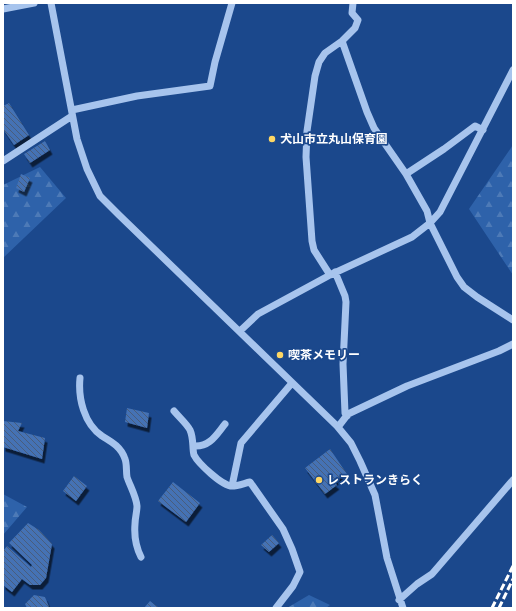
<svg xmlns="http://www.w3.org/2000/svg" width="516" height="611" font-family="Roboto,'Noto Sans JP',sans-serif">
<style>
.forest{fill:url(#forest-firs)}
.building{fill:url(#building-back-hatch);filter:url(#shadow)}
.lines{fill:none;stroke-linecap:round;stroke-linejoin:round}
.minor{stroke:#a7c4ed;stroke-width:7}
.rail{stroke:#fff;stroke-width:3;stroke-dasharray:7 3;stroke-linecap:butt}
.poi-dot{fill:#fed764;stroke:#1b488c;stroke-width:1.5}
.labels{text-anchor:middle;stroke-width:3.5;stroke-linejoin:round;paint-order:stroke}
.poi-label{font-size:12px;font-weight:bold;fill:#fff;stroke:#1b488c;text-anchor:start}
</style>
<defs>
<pattern id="forest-firs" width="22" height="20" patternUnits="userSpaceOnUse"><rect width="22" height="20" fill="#2e62aa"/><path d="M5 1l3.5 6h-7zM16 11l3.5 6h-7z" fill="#4d7ab7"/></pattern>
<pattern id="building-back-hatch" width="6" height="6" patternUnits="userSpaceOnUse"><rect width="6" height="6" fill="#4472b4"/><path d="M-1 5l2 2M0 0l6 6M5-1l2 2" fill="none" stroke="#485d7b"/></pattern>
<filter id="shadow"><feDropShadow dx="2.5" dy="4.5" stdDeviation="0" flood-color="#0009"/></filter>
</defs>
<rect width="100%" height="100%" fill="#1b488c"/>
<path class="forest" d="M513,145V275L469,209Z
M40,167L66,198L3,258V185Z
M3,494L27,507L3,535Z
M309,595L330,605L326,608H287Z"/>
<path class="building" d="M9,103L29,135L14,145L3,129V106Z
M45,141L50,150L30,163L24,154Z
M21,174L30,178L24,192L16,188Z
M127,408L149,413L147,428L125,422Z
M3,421L22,423L18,431L45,438L42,459L3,447Z
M330,449L347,474L333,482L337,485L325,494L305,468Z
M74,476L87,486L76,501L63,491Z
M173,482L200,503L186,522L158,501Z
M28,523L39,530L52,544L46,578L40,585H30L22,579L12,592L3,585V551L7,546L31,567L32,565L9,543Z
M272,535L279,543L269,552L261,545Z
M34,595L45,597L49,607L27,608L25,604Z
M150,601L159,608H144Z"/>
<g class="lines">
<path class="minor" d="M51,3L77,139L87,169L100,196L119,215L337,426L351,443L360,461L375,495L387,558L403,608
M3,9L34,3
M342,41L367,112L374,128L406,174L427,211L430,223L457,277L464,287L477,297L513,320
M72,110L137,96L210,86L215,62L232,3
M3,161L72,116
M406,174L444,149L475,126L483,130
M335,272L345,296L346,302L343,364L345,413L347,416
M330,275L314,250L312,241L306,157L307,131L315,76L319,62L325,53L342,41L355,28L358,20L352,13L353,3
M240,331L258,314L330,275L412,237L430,223L440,212L513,70
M80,378C78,398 84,424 102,436C112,442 121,447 125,459C127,464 126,471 127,477C130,486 136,496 137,506C137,512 135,518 135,524C134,536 136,547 141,557
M174,411C179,417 187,424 190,430C194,439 192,448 194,455C198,463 222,486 232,486C238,486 245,483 250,482L283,529L292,549L300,572L293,586L276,608
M338,427L348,414L407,386L499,351L513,344
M194,446C210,447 216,435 225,424
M232,486L241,443L292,383
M399,600L417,584L432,574L513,480"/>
<path class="rail" d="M492,608L513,566
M499,608L513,579"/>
</g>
<g class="poi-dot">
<circle cx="272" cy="139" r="4"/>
<circle cx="280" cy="355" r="4"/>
<circle cx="319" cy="480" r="4"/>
</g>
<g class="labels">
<g class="poi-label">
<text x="280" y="143">犬山市立丸山保育園</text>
<text x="288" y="359">喫茶メモリー</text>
<text x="327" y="484">レストランきらく</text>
</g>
</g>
<rect width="516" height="611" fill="none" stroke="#ffffff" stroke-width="8"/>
</svg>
